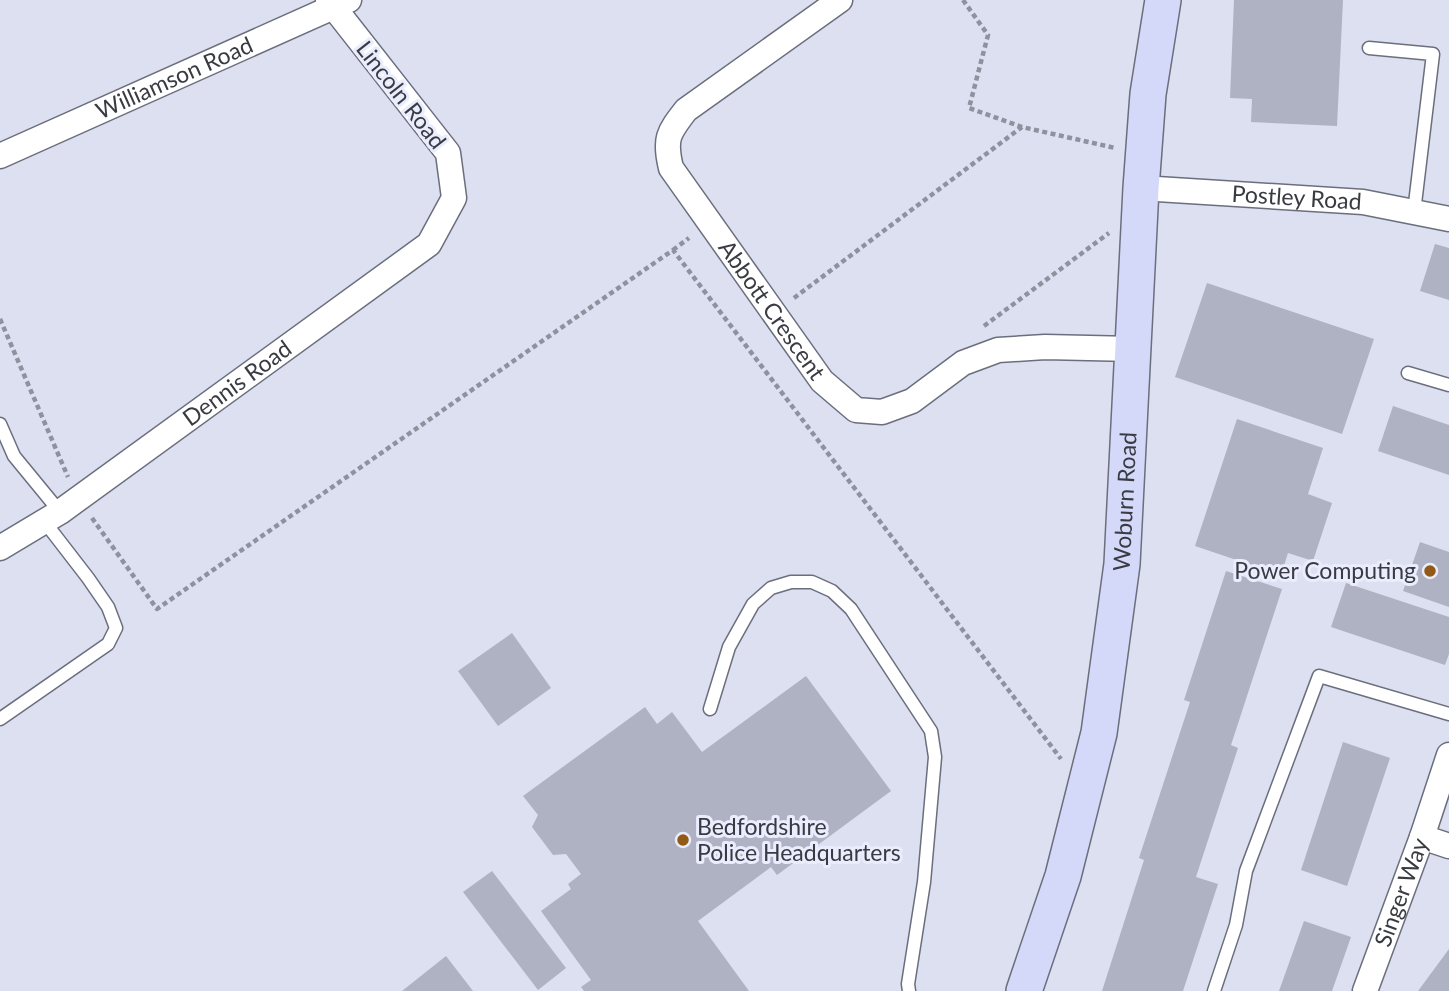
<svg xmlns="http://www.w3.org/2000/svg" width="1449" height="991" font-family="Lato,sans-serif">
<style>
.building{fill:#aeb2c2}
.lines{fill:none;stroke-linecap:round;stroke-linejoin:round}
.lane-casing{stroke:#6b6e7d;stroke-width:15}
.street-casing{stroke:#6b6e7d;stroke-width:27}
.secondary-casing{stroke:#6b6e7d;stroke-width:38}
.path{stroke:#8f929e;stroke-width:4.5;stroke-dasharray:5 3.5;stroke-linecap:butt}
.lane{stroke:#fff;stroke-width:12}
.street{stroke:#fff;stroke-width:24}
.secondary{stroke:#d4d9fa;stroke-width:35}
.poi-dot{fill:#935a15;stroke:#e9edfd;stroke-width:2.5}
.labels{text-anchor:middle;stroke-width:6;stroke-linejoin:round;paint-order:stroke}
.street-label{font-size:23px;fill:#3a3b42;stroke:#e9edfd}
.poi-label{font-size:23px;fill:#3a3b42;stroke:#e9edfd;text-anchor:end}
</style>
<rect width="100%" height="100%" fill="#dce0f0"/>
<path class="building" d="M1234,0H1343L1337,126L1251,122L1252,99L1230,98Z
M1435,244L1449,248V300L1420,291Z
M1207,283L1374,339L1342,434L1175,377Z
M1393,406L1449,425V475L1378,451Z
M1237,419L1323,448L1308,494L1332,503L1313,561L1288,553L1281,575L1195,546Z
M1420,542L1449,552V607L1403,591Z
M1226,571L1282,589L1231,745L1238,748L1196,877L1218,884L1183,991H1102L1144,860L1139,858L1190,702L1184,700Z
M1346,583L1449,617V654L1445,665L1331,627Z
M512,633L551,688L498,726L458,671Z
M806,676L891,791L777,875L771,867L698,921L749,991H584L581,987L591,980L541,911L571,889L568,884L581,874L566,854L553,855L532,827L538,815L523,796L645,707L657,724L672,712L702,752Z
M1343,742L1390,758L1347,886L1301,870Z
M492,871L566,968L538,990L463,892Z
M1304,921L1351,937L1332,991H1279Z
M1449,949V991H1418Z
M446,956L473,991H402Z"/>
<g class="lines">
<defs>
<path id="lane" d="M1369,48L1433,54L1414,212
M1408,373L1449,385
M0,424L14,456L60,512
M710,709L729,647L753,604L771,588L791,582H812L832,591L851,609L931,731L935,757L924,882L908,984L909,991
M0,719L108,644L116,628L108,607L88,578L44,521
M1214,991L1236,925L1246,871L1319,676L1449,714"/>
<g id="street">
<path id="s1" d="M840,0L686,110C668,133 664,139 671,168L822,381L856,410L882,412L912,401L963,363L998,350L1045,347L1133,349"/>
<path id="s2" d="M0,156L349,0"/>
<path id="s3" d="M1141,188L1363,202L1449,219"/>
<path id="s4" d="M0,548L60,512L429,244L454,198L448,153L328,0"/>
<path d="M1422,837L1449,846"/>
<path id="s5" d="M1365,991L1422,837L1449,755"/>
</g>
<g id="secondary">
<path id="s6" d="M1024,991L1063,876L1099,733L1122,564L1141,188L1148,94L1163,0"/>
</g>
</defs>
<use href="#lane" class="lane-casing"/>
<use href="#street" class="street-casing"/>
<use href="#secondary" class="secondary-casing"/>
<path class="path" d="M963,0L988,35L969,108L1022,127L1115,148
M673,250L689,238
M794,298L1022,127
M0,319L68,477
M984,326L1109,233
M92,518L157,609L673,250L1061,759"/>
<use href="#lane" class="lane"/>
<use href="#street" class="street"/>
<use href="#secondary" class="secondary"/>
</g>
<g class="poi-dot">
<circle cx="1430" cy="571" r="7"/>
<circle cx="683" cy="840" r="7"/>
</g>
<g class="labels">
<g class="street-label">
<text dy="8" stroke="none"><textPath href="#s2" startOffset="191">Williamson Road</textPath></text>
<text transform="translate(401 95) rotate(52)" y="8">Lincoln Road</text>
<text dy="8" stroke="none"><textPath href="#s3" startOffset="156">Postley Road</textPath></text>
<text dy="8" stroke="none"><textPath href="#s1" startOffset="427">Abbott Crescent</textPath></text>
<text dy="8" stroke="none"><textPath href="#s4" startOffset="289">Dennis Road</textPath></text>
<text dy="8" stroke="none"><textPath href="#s6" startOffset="502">Woburn Road</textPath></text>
<text dy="8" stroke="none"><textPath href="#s5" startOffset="105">Singer Way</textPath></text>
</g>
<g class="poi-label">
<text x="1416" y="579">Power Computing</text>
<text x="697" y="835" text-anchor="start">Bedfordshire<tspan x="697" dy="26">Police Headquarters</tspan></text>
</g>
</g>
</svg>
